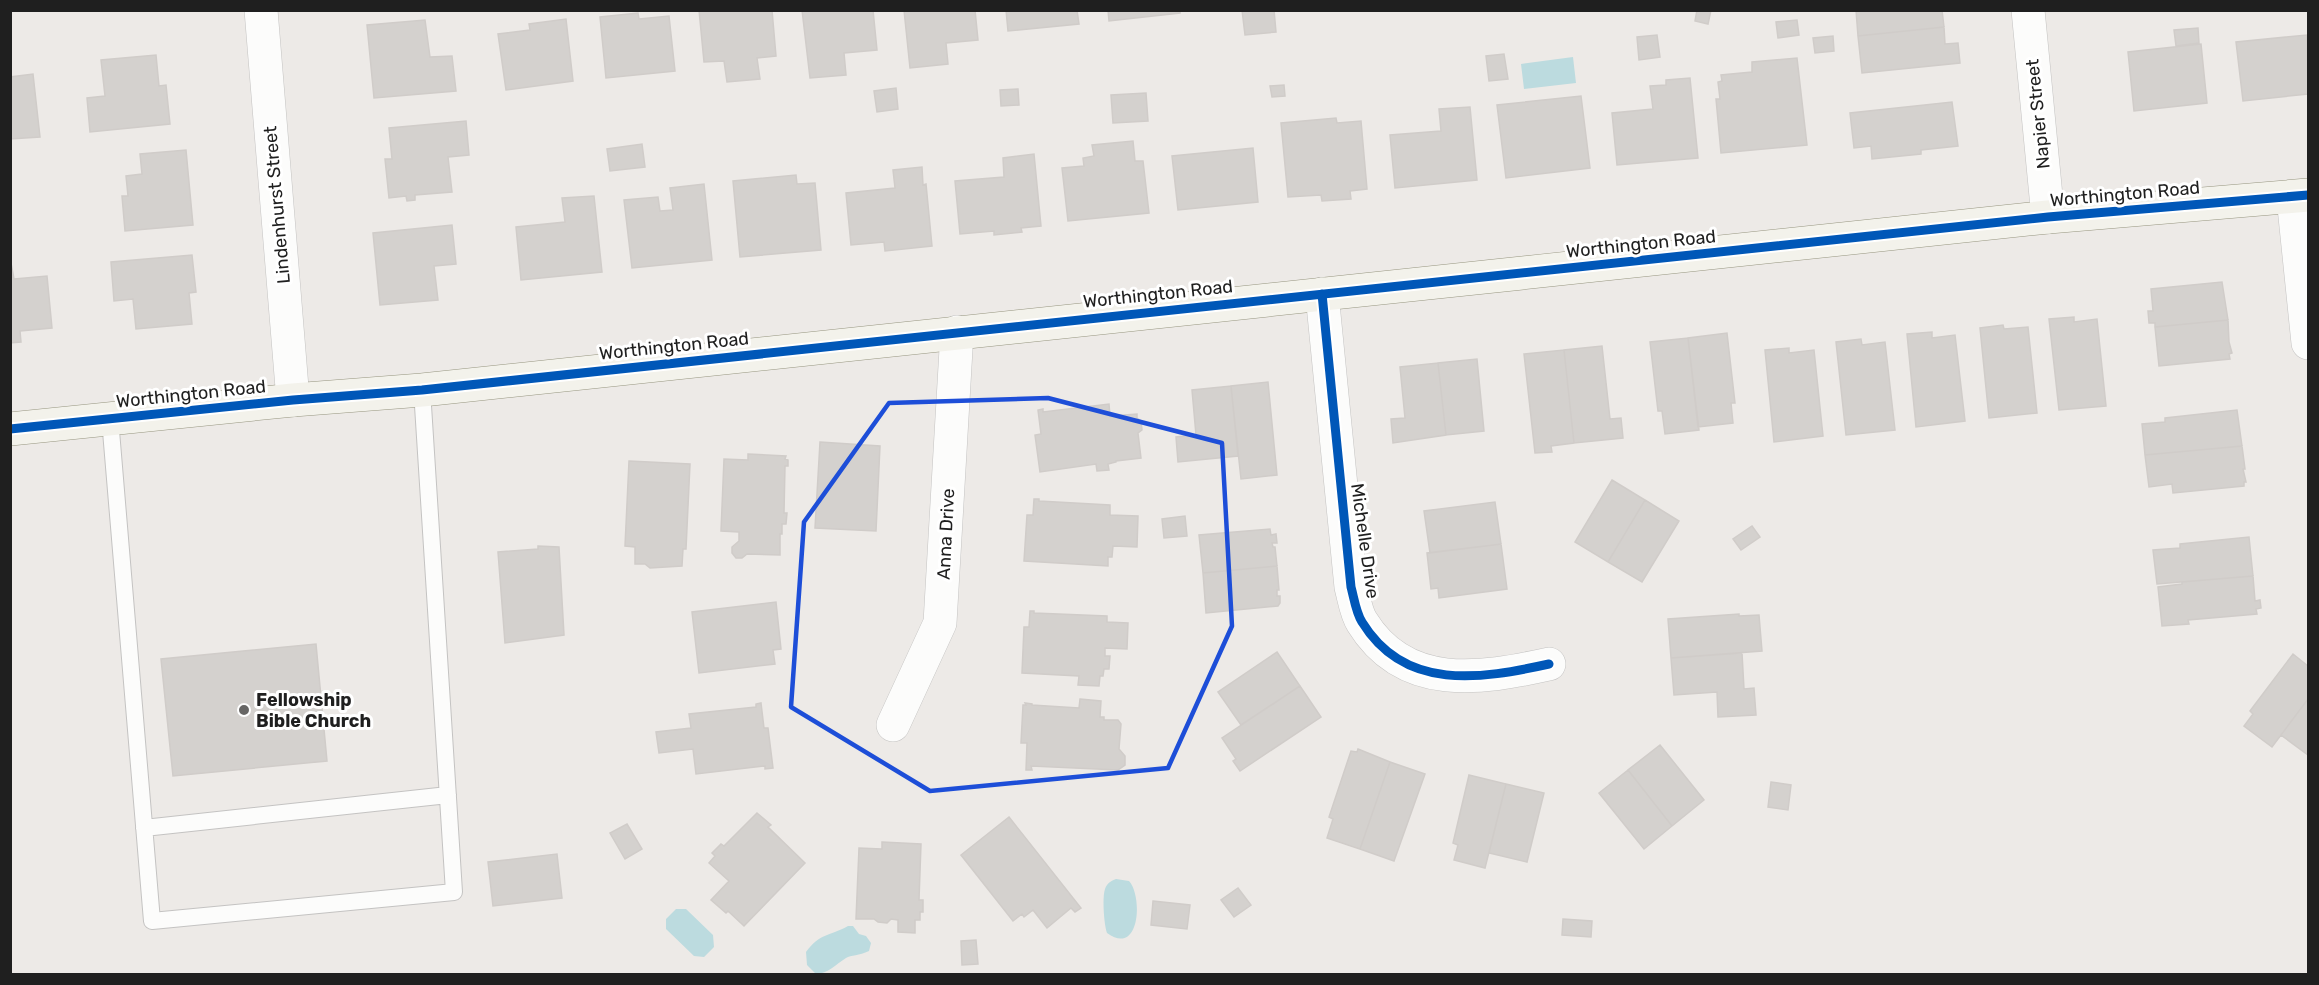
<svg xmlns="http://www.w3.org/2000/svg" width="2319" height="985" font-family="Rubik,sans-serif">
<style>
.water{fill:#bcdbdf}
.building{fill:#d4d1ce;stroke:#d0ccc9;stroke-width:1.5}
.lines{fill:none;stroke-linecap:round;stroke-linejoin:round}
.lane-casing{stroke:#c4c3c2;stroke-width:18}
.street-casing{stroke:#c4c3c2;stroke-width:34}
.secondary-casing{stroke:#979680;stroke-width:34}
.lane{stroke:#fcfcfb;stroke-width:16}
.street{stroke:#fcfcfb;stroke-width:33}
.secondary{stroke:#f3f2eb;stroke-width:33}
.cycleway-casing{stroke:#fff;stroke-width:13}
.cycleway{stroke:#0057b8;stroke-width:9}
.marked{fill:none;stroke:#1d4ed8;stroke-width:4.5;stroke-linejoin:round}
.poi-dot{fill:#676665;stroke:#fff;stroke-width:2}
.labels{text-anchor:middle;stroke-width:6;stroke-linejoin:round;paint-order:stroke}
.street-label{font-size:18px;fill:#1f1f1f;stroke:#fff}
.poi-label{font-size:18px;font-weight:bold;fill:#1f1f1f;stroke:#fff;text-anchor:start}
</style>
<rect width="100%" height="100%" fill="#edeae7"/>
<path class="water" d="M1573,57L1576,83L1524,89L1521,64Z
M1116,879L1129,881C1143,896 1140,957 1107,933C1104,924 1102,898 1105,889C1107,883 1111,881 1116,879Z
M676,909H686L713,935L714,947L704,957L694,956L666,929V919Z
M848,926H853L859,934L866,936L871,943L869,951C859,956 851,955 846,958C836,964 828,974 816,974L807,965L806,952C820,933 828,937 848,926Z"/>
<path class="building" d="M699,10H772L776,56L757,58L760,79L727,82L724,61L704,62Z
M802,10H873L877,50L844,53L846,75L810,78Z
M904,10H975L978,40L946,43L948,64L910,68Z
M1006,10H1077L1079,24L1008,31Z
M1108,10H1180V13L1109,21Z
M1242,10H1274L1276,32L1245,35Z
M1697,10H1711L1708,24L1695,21Z
M1856,10H1942L1944,27L1858,36Z
M638,13L639,19L669,16L675,71L606,78L600,17Z
M566,19L573,81L506,90L498,34L530,30L529,24Z
M425,20L430,57L452,56L456,91L374,98L367,25Z
M1797,20L1799,35L1778,38L1776,22Z
M1944,27L1945,44L1958,43L1960,63L1862,73L1858,36Z
M2198,28L2199,43L2176,46L2174,30Z
M1657,35L1660,57L1639,60L1637,37Z
M2307,35L2308,94L2243,101L2236,42Z
M1833,36L1834,51L1815,53L1813,38Z
M2201,44L2207,103L2134,111L2128,52Z
M1504,54L1508,79L1489,81L1486,56Z
M156,55L159,86L166,85L170,124L90,132L87,98L105,96L101,60Z
M1797,58L1807,145L1721,153L1716,99H1720L1718,82L1722,81L1721,75L1752,72V62Z
M33,74L40,137L10,139V77Z
M1690,78L1698,158L1617,165L1612,113L1653,109L1650,86L1666,85V80Z
M1284,85L1285,96L1272,97L1270,86Z
M896,88L898,109L877,112L874,91Z
M1018,89L1019,105L1001,106L1000,90Z
M1146,93L1148,121L1113,123L1111,95Z
M1581,96L1590,168L1506,178L1497,105Z
M1952,102L1958,146L1921,150V154L1872,159L1871,146L1854,148L1850,113Z
M1470,107L1477,180L1395,188L1390,135L1441,131L1439,109Z
M1336,118L1337,123L1361,121L1367,189L1350,191L1351,199L1322,201L1321,195L1288,197L1281,123Z
M466,121L469,155L448,157L452,192L415,195V200L407,201L406,196L389,198L385,159H392L389,128Z
M1133,141L1135,161H1143L1149,213L1068,221L1062,168L1084,166L1083,158L1094,156L1092,145Z
M642,144L645,167L610,171L607,149Z
M1253,148L1258,202L1178,210L1172,156Z
M186,150L193,225L125,231L122,196H128L126,176L142,174L140,154Z
M1034,154L1041,226L1021,228L1022,232L994,235V231L960,234L955,181L1004,177L1003,158Z
M922,167L923,185L926,184L932,246L885,251L884,242L851,245L846,193L895,188L893,170Z
M796,175L797,184L815,183L821,250L740,257L733,181Z
M704,184L712,260L632,268L624,200L658,197L660,211L673,210L670,188Z
M594,196L602,272L521,280L516,227L565,222L562,198Z
M452,225L456,264L434,266L438,300L380,305L373,233Z
M192,255L196,292L189,293L192,324L136,329L133,299L114,301L111,262Z
M10,258L14,279L47,276L52,328L20,331L21,342L10,343Z
M2222,282L2228,320L2155,327V323H2149L2148,311H2153L2151,289Z
M2074,317V322L2097,319L2106,406L2059,410L2049,319Z
M2228,320L2229,342L2232,353L2229,354L2230,359L2159,366L2155,327Z
M2003,325L2004,329L2028,327L2037,413L1989,418L1980,328Z
M1932,332V338L1955,335L1965,421L1916,427L1907,334Z
M1727,333L1735,403H1731L1733,423L1698,427L1688,338Z
M1688,338L1699,430L1665,434L1662,411H1658L1650,342Z
M1861,339L1862,345L1885,342L1895,430L1846,435L1836,342Z
M1602,346L1610,419L1621,418L1623,438L1574,443L1564,350Z
M1789,348V353L1814,350L1823,436L1774,442L1765,350Z
M1564,350L1574,443L1551,446L1552,452L1535,453L1524,354Z
M1477,359L1484,431L1446,435L1438,363Z
M1438,363L1446,435L1393,443L1391,419L1405,418L1400,367Z
M1268,382L1277,475L1241,479L1231,386Z
M1231,386L1238,456L1178,462L1176,437L1196,435L1192,390Z
M1109,404L1110,416L1137,414V418L1141,421L1142,430L1138,433L1141,458L1116,461V462L1108,464L1109,470L1097,471L1096,464L1040,472L1035,435L1041,434L1038,410L1043,409V412Z
M2237,410L2242,446L2145,455L2142,424L2165,422V418Z
M820,442L880,446L876,531L815,528Z
M2242,446L2245,469H2243L2246,482H2244V486L2173,493L2172,484L2149,487L2145,455Z
M748,454L786,456L785,459L788,460V466H785L784,513H787L786,524H782V534H780V555L747,554L742,558H736L732,553V547L739,541V532L721,531L724,459L748,460Z
M629,461L690,464L686,549H683L682,566L650,568L645,564H635V547L625,546Z
M1612,480L1645,500L1608,562L1575,542Z
M1034,499H1039V501L1110,505V515L1138,516L1137,547L1113,546L1112,557H1108V566L1024,561L1027,515H1033Z
M1645,500L1679,521L1642,582L1608,562Z
M1495,502L1501,544L1430,553L1424,511Z
M1185,516L1187,536L1164,538L1162,519Z
M1752,526L1760,537L1741,550L1733,539Z
M1270,529L1271,535L1276,534L1277,543H1272L1273,547H1275L1277,566L1203,573L1199,535Z
M2249,537L2253,576L2157,584L2153,550L2180,548V544Z
M1501,544L1507,589L1439,598L1438,588L1431,589L1427,553Z
M538,546L559,547L564,635L505,643L498,552L538,549Z
M1277,566L1279,590H1277V596H1280V603L1278,606L1206,613L1203,573Z
M2253,576L2255,601L2260,600L2261,608L2256,609L2257,614L2188,620L2189,624L2162,626L2158,587L2182,584V582Z
M776,602L781,649L773,650L775,664L699,673L692,612Z
M1030,611H1034V613L1107,616V622L1128,623L1127,649L1105,648V656H1110L1109,669H1104L1103,676H1100L1099,686L1078,685L1079,676L1022,673L1024,627H1029Z
M1739,614V616L1759,615L1762,651L1671,658L1668,619Z
M316,644L327,761L173,776L161,659Z
M1277,652L1300,686L1241,725L1218,692Z
M1742,653L1744,689L1754,688L1756,715L1718,717L1717,692L1674,695L1671,658Z
M2293,654L2308,666V699L2272,747L2244,726L2253,714L2250,711Z
M1300,686L1321,717L1240,771L1233,761L1236,759L1222,738Z
M1080,699L1101,701L1100,717H1104V720H1118L1121,724L1119,749L1125,756V765L1118,770L1031,766L1032,770H1026L1027,743H1021L1023,705H1026L1025,703L1032,704V705L1079,708Z
M2308,699V755L2281,735Z
M761,703L764,728H768L773,768L765,769V766L696,774L693,749L659,753L656,732L691,728L689,714L756,707V704Z
M1660,745L1704,800L1672,826L1628,770Z
M1358,749L1390,762L1360,849L1327,838L1333,819L1329,817L1351,751L1357,752Z
M1390,762L1425,774L1394,861L1360,849Z
M1628,770L1672,826L1644,849L1599,793Z
M1469,775L1506,784L1485,868L1454,860L1458,845L1453,843Z
M1771,782L1791,785L1788,810L1768,807Z
M1506,784L1544,793L1527,862L1489,853Z
M757,813L771,825L768,827L805,863L744,926L728,911L726,913L711,900L729,881L709,863L715,856L712,853L721,844L724,846Z
M1009,817L1081,908L1075,912L1071,908L1047,928L1033,910L1024,917L1022,914L1013,921L961,855Z
M627,824L642,849L625,859L610,833Z
M882,842L921,844L919,900H923V912H920V920H915V933L898,932V920L891,919L887,923L878,922L874,919H856L859,848L882,849Z
M557,854L562,898L493,906L488,862Z
M1238,888L1251,905L1234,917L1221,900Z
M1153,901L1190,905L1187,929L1151,925Z
M1563,919L1592,921L1591,937L1562,935Z
M976,940L978,964L962,965L961,941Z"/>
<g class="lines">
<defs>
<path id="lane" d="M110,419L152,921L454,892L422,390
M144,828L448,795"/>
<path id="street" d="M261,10L293,400
M2028,10L2048,217
M2293,197L2308,343
M1322,294L1351,587C1354,598 1356,613 1362,622C1405,692 1481,679 1549,664
M893,725L940,623L957,332"/>
<path id="secondary" d="M10,429L293,400L422,390L2048,217L2308,195"/>
</defs>
<use href="#lane" class="lane-casing"/>
<use href="#street" class="street-casing"/>
<use href="#secondary" class="secondary-casing"/>
<use href="#lane" class="lane"/>
<use href="#street" class="street"/>
<use href="#secondary" class="secondary"/>
<defs>
<path id="cycleway" d="M1322,294L1351,587C1354,598 1356,613 1362,622C1405,692 1481,679 1549,664
M10,429L293,400L422,390L2048,217L2308,195"/>
</defs>
<use href="#cycleway" class="cycleway-casing"/>
<use href="#cycleway" class="cycleway"/>
</g>
<path class="marked" d="M1048,398L1222,443L1232,626L1168,768L930,791L791,707L804,522L889,403Z"/>
<circle class="poi-dot" cx="244" cy="710" r="6"/>
<g class="labels">
<g class="street-label">
<text transform="translate(2038 114) rotate(-96)" y="6">Napier Street</text>
<text transform="translate(2125 194) rotate(-5)" y="6">Worthington Road</text>
<text transform="translate(277 205) rotate(-95)" y="6">Lindenhurst Street</text>
<text transform="translate(1641 244) rotate(-6)" y="6">Worthington Road</text>
<text transform="translate(1158 294) rotate(-6)" y="6">Worthington Road</text>
<text transform="translate(674 346) rotate(-6)" y="6">Worthington Road</text>
<text transform="translate(191 394) rotate(-6)" y="6">Worthington Road</text>
<text transform="translate(946 534) rotate(-87)" y="6">Anna Drive</text>
<text transform="translate(1365 541) rotate(82)" y="6">Michelle Drive</text>
</g>
<g class="poi-label">
<text x="256" y="706">Fellowship<tspan x="256" dy="21">Bible Church</tspan></text>
</g>
</g>
<rect width="2319" height="985" fill="none" stroke="#1f1f1f" stroke-width="24"/>
</svg>
